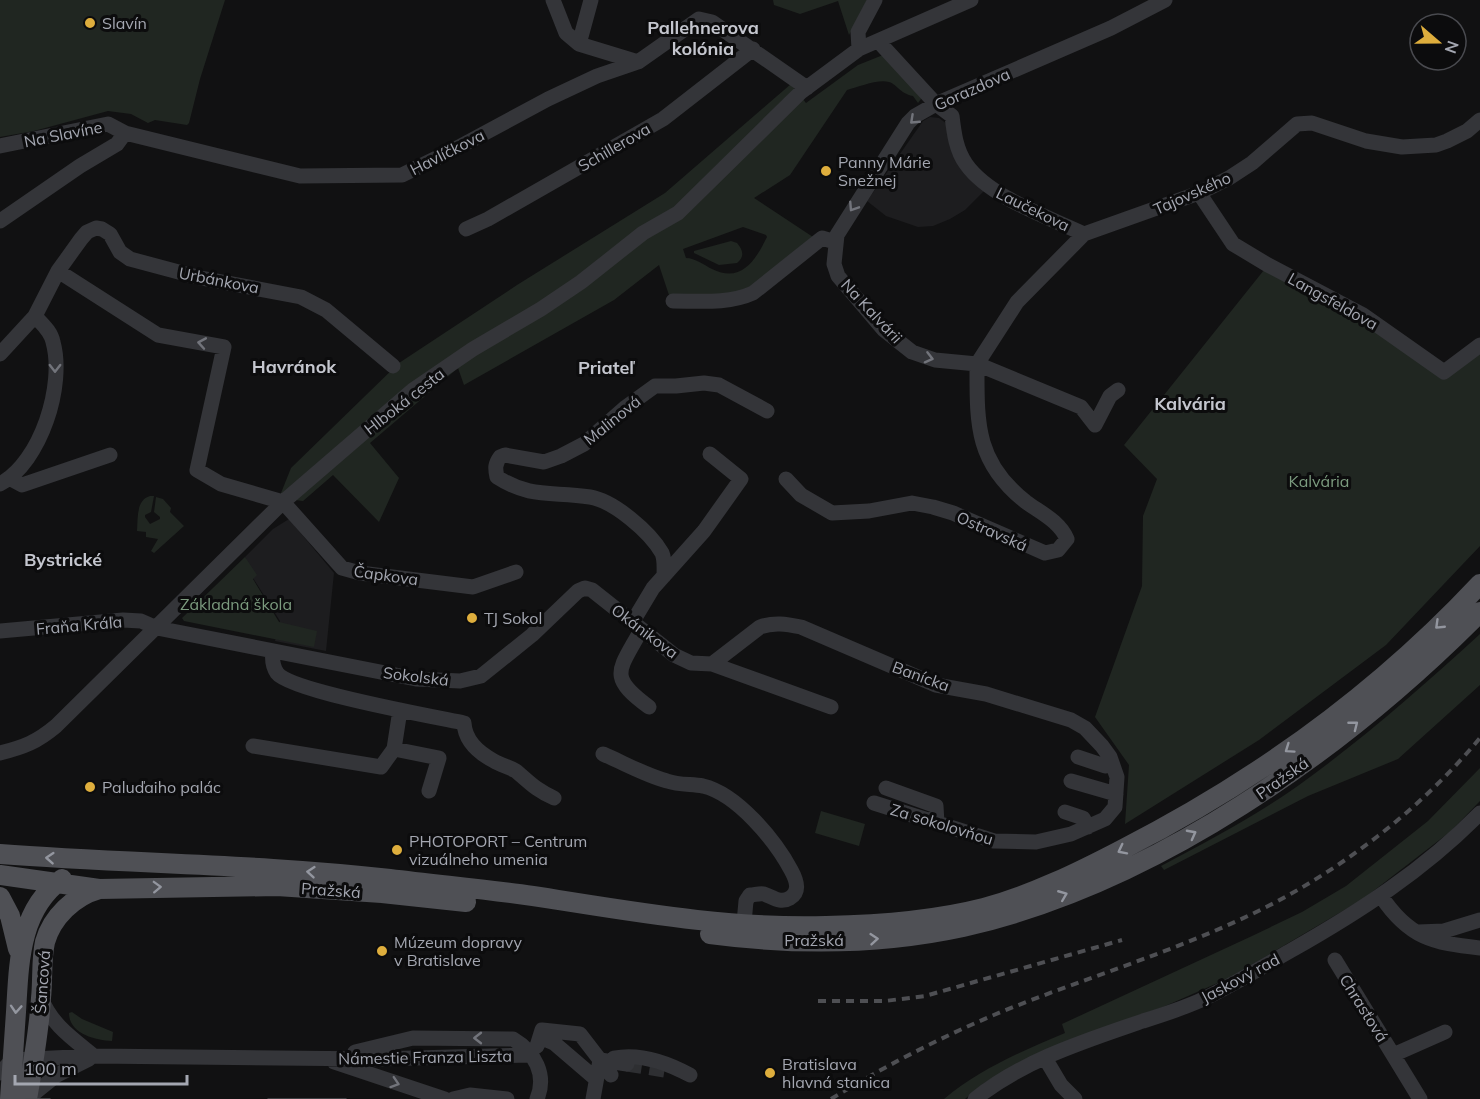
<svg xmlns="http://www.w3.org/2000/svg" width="1480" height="1099" font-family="Mulish,sans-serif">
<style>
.built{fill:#1d1d1f}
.green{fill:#202621;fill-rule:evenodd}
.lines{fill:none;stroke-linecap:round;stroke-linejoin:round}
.minor-tunnel{stroke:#2e2f32;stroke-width:15;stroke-dasharray:15 8;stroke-linecap:butt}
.minor{stroke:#343539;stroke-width:15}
.major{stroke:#4f5055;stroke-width:20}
.tram{stroke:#4e4f53;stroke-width:1.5}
.rail{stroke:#4e4f53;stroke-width:4;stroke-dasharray:8 6;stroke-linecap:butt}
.oneway{stroke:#72747b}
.oneway2{stroke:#93969f}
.poi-dot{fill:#deae3d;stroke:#0c0c0d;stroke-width:2}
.labels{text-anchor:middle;stroke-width:6;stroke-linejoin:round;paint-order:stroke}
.poi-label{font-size:16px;fill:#a4a7b1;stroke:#0c0c0d;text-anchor:start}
.street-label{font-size:16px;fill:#a4a7b1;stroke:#0c0c0d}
.park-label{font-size:16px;fill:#7c9b7f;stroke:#0c0c0d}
.neighbourhood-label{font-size:18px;font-weight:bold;fill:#c4c6ce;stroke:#0c0c0d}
</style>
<rect width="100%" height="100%" fill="#111112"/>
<path class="built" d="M930,117L939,118L947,124L985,190L965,210L950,219L933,226L918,227L886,216L867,201L923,121Z
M289,519L334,573L326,651L275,641L280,621L253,578L245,557L273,529Z"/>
<path class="green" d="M0,0H225L200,79L189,123L187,125L155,120L148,123L131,114L108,111L34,131L0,137Z
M773,0H867L849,35L838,1L800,14L774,5Z
M883,55L920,96L921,99L918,103L913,96C899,93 898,85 889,82C877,79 859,87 847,90L790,175L754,198L816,239L744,294L670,298L659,265L614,300L464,385L458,368L370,443L399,478L379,522L333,475L303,501L279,498L291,468L399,363L517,285L665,193L791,84L806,103L858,65ZM743,227L766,235L767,237C756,259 742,284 712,269C704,265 695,258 686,258L683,249Z
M731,241L737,243C743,250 745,257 737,263L719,265L694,253V251Z
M1268,265L1444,372L1480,345V546L1386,645L1259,740L1125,824L1129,765L1095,717L1142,586L1143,516L1157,479L1124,445Z
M150,496H154L151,512L145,515V517L150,524L160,519V517L154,512L156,497L163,499L171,508L170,512L184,526L154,553L151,551L158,539L146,537V532L137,531C138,518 136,500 150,496Z
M245,557L257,575L253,579L279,622L317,631L314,647L184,621L182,618Z
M1480,634V685L1398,759L1308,796L1164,870L1161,866C1212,839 1263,812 1310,777C1370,733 1425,684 1480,634Z
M1480,768V801L1451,831L1363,899L1229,978L1163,1007L1026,1059L984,1083L965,1099H944C980,1069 1022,1051 1065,1033L1062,1024L1252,936L1302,912L1346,886L1428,821Z
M821,811L865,824L859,846L815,833Z
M72,1012L82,1019L113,1032L112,1041C95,1040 69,1034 69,1013Z"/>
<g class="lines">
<path class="minor-tunnel" d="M627,1064L671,1071"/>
<path class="minor" d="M553,0L566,33L579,44L638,62
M879,42L936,104L952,116C954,133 956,150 966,164C989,197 1048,217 1084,234
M579,44L591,0
M859,49L858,32L875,0
M0,146L108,124L125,133L300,176L402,175L457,148L548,99L597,76L638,62L699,19L712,22L807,88
M1199,193L1233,244L1268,265L1363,315L1444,372L1480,345
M0,221L80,166L117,144L125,133
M466,229L488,219L663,119L753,49
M58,271L158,335L224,347L197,470L221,484L283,502
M673,301C699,301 729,304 753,293L822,238L835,242
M0,354L35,316L58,271L81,239L87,232L96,228L102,229L110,234L120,252L130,259L201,278L301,297L326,310L393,366
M977,364L1017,302L1084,234L1199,193L1229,178L1252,163L1297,124L1312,123L1366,141L1402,147L1436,145L1447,141L1467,131L1480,120
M1118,390L1110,396L1095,425L1081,407L977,364L935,360L912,352L883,329L838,276L834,264L837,235L908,123L915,116L936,104L1111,28L1165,0
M9,478L22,485L110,455
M786,479L801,495L832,513L869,511L912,503L933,507L953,513L1045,553L1058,550L1067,539C1059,521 1041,513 1026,502C975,462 977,423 977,364
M0,484C41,462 65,385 53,342C51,331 42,324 35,316
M283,502L342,568L360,573L473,587L516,572
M664,576C664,569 665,560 662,553C650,532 614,501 590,497C553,491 531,499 497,477C495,468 495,464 500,457L505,455L544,462L561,456L584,444L626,407L655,386H676L704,383L719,385L767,411
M632,623L653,588L704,531L741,479L710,454
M641,630C619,671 607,676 649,707
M0,631L123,620L141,621L157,628L416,679L460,681L481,676L532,635L578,591L585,588L592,590L674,655L691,663L712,664L831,707
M273,651C272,658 273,667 277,673C290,691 435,717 464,723C465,741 479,753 494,761C501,765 509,767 516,771C530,783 536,790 554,798
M712,664L760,627C774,622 786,624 801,627L936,685L986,694L1071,720L1085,728L1102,746L1110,757L1117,777L1115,807L1105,819L1071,834L1036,842L994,841L874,803
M253,746L381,767L394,749L400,710
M394,749L439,758L429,791
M0,753C24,747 37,742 56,726L283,502L413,390L473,349L541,309L581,282L643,233L678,213L801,92L859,49L971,0
M603,754C624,763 645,775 667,781C679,785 691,784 703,786C737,794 775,840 791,870C796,879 801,891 790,898C780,904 773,897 764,894C760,893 754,895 750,895L746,901L744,923
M1078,757L1105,766L1112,764
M1071,781L1116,794
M886,788L936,806L937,823
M1065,812L1083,818L1088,827
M1381,896C1409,938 1433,943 1480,948
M1418,932L1444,931L1480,920
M1335,960L1420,1099
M41,998C52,1025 72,1038 94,1056
M540,1037L554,1043L596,1079
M537,1046L542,1030L580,1034L600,1060L627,1064
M355,1052L413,1038L513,1039C535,1052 547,1075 537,1099
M1393,1055L1445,1032
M614,1058C640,1053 668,1063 690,1075
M1045,1058L1061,1085L1075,1099
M334,1062L445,1099
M0,1073L12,1060L94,1056L376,1059L530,1055
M27,1099L57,1075L89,1059
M453,1099L470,1095L507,1099
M593,1099L600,1060L611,1075
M975,1099C1024,1060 1085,1041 1143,1021C1162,1015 1181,1009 1199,1001C1230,987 1260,968 1290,951C1359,912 1424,870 1480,813"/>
<path class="major" d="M0,854C130,864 260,864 390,879C437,885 485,889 533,896C630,911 727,929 826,926C879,925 933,921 984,908C1032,895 1079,872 1123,849C1256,781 1378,693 1480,584
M0,875L99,889L277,886L382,893L466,902
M0,897L10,916L18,949
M710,934C793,945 880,945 963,927C1154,884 1343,750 1480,612
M10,1099C12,1070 14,1041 16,1012C19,963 19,910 62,879
M27,1099C33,1065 39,1032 41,998C43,980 41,960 45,942C52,917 74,896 99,889"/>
<path class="tram" d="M26,1099H50
M268,1099H346"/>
<path class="rail" d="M818,1001H885L925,996L1122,940
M831,1099C885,1066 943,1036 1001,1012C1092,975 1188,948 1276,902C1353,861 1424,805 1480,738"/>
</g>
<defs><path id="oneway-chevron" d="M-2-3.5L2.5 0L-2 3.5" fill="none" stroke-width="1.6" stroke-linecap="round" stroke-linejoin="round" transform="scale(1.5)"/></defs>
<g class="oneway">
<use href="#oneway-chevron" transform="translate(914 120) rotate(137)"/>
<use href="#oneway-chevron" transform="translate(853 207) rotate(123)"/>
<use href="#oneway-chevron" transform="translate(202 343) rotate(-170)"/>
<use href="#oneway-chevron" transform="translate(929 358) rotate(14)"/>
<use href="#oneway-chevron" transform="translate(55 368) rotate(90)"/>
<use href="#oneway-chevron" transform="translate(478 1038) rotate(-180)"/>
<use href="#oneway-chevron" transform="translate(395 1083) rotate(18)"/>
</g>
<g class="oneway2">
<use href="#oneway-chevron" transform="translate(1439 625) rotate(136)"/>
<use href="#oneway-chevron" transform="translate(1354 725) rotate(-38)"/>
<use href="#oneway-chevron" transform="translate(1289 749) rotate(145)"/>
<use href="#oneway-chevron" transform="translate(1192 834) rotate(-28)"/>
<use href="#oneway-chevron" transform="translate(1122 850) rotate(153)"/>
<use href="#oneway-chevron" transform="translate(50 858) rotate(-176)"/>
<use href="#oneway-chevron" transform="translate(311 872) rotate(-175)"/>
<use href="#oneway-chevron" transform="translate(157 887) rotate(-2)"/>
<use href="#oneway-chevron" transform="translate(1063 895) rotate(-22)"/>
<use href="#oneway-chevron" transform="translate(874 939) rotate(-5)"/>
<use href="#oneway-chevron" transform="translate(16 1009) rotate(94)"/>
</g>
<g class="poi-dot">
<circle cx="90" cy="23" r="6"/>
<circle cx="826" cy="171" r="6"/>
<circle cx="472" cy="618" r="6"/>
<circle cx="90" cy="787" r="6"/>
<circle cx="397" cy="850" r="6"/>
<circle cx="382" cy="951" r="6"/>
<circle cx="770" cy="1073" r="6"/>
</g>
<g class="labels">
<g class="poi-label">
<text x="102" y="29">Slavín</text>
<text x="838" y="168">Panny Márie<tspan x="838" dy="18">Snežnej</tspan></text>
<text x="484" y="624">TJ Sokol</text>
<text x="102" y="793">Paluďaiho palác</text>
<text x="409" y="847">PHOTOPORT – Centrum<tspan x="409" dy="18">vizuálneho umenia</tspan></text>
<text x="394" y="948">Múzeum dopravy<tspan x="394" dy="18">v Bratislave</tspan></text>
<text x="782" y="1070">Bratislava<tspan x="782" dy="18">hlavná stanica</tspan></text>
</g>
<g class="street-label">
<text transform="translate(972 89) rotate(-24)" y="6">Gorazdova</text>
<text transform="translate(63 134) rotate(-11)" y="6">Na Slavíne</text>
<text transform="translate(614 147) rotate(-30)" y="6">Schillerova</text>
<text transform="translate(447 152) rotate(-27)" y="6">Havlíčkova</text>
<text transform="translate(1192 193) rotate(-24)" y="6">Tajovského</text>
<text transform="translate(1033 209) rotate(26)" y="6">Laučekova</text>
<text transform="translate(219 280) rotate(11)" y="6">Urbánkova</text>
<text transform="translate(1333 301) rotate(29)" y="6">Langsfeldova</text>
<text transform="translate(872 311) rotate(47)" y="6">Na Kalvárii</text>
<text transform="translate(404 401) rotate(-38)" y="6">Hlboká cesta</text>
<text transform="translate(612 420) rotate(-39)" y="6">Malinová</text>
<text transform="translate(992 531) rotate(24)" y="6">Ostravská</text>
<text transform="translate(386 575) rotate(8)" y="6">Čapkova</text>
<text transform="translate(79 625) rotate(-5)" y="6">Fraňa Kráľa</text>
<text transform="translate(645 631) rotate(37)" y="6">Okánikova</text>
<text transform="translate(416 676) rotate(7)" y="6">Sokolská</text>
<text transform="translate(921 676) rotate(20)" y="6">Banícka</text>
<text transform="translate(1282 778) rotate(-35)" y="6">Pražská</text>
<text transform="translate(942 824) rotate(17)" y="6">Za sokolovňou</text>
<text transform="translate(331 890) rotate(4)" y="6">Pražská</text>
<text x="814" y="946">Pražská</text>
<text transform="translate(1240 978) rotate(-28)" y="6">Jaskový rad</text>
<text transform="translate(42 982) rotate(-86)" y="6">Šancová</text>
<text transform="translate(1364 1008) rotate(58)" y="6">Chrasťová</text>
<text transform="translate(425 1057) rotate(-1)" y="6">Námestie Franza Liszta</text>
</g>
<g class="park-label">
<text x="1319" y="487">Kalvária</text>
<text x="236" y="610">Základná škola</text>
</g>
<g class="neighbourhood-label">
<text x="703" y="34">Pallehnerova<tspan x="703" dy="21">kolónia</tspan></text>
<text x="294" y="373">Havránok</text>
<text x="606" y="374">Priateľ</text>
<text x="1190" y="410">Kalvária</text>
<text x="63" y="566">Bystrické</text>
</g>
</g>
<g transform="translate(1438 42) rotate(110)"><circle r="28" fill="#0c0c0d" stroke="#494a4f" stroke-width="1.5"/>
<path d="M0-4.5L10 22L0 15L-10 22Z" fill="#deae3d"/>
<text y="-9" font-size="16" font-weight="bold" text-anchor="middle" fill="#a4a7b1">N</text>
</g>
<path d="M15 1075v9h172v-9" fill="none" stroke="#a4a7b1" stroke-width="3"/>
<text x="24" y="1075" font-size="18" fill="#a4a7b1" stroke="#0c0c0d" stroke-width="4.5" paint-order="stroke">100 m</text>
</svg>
